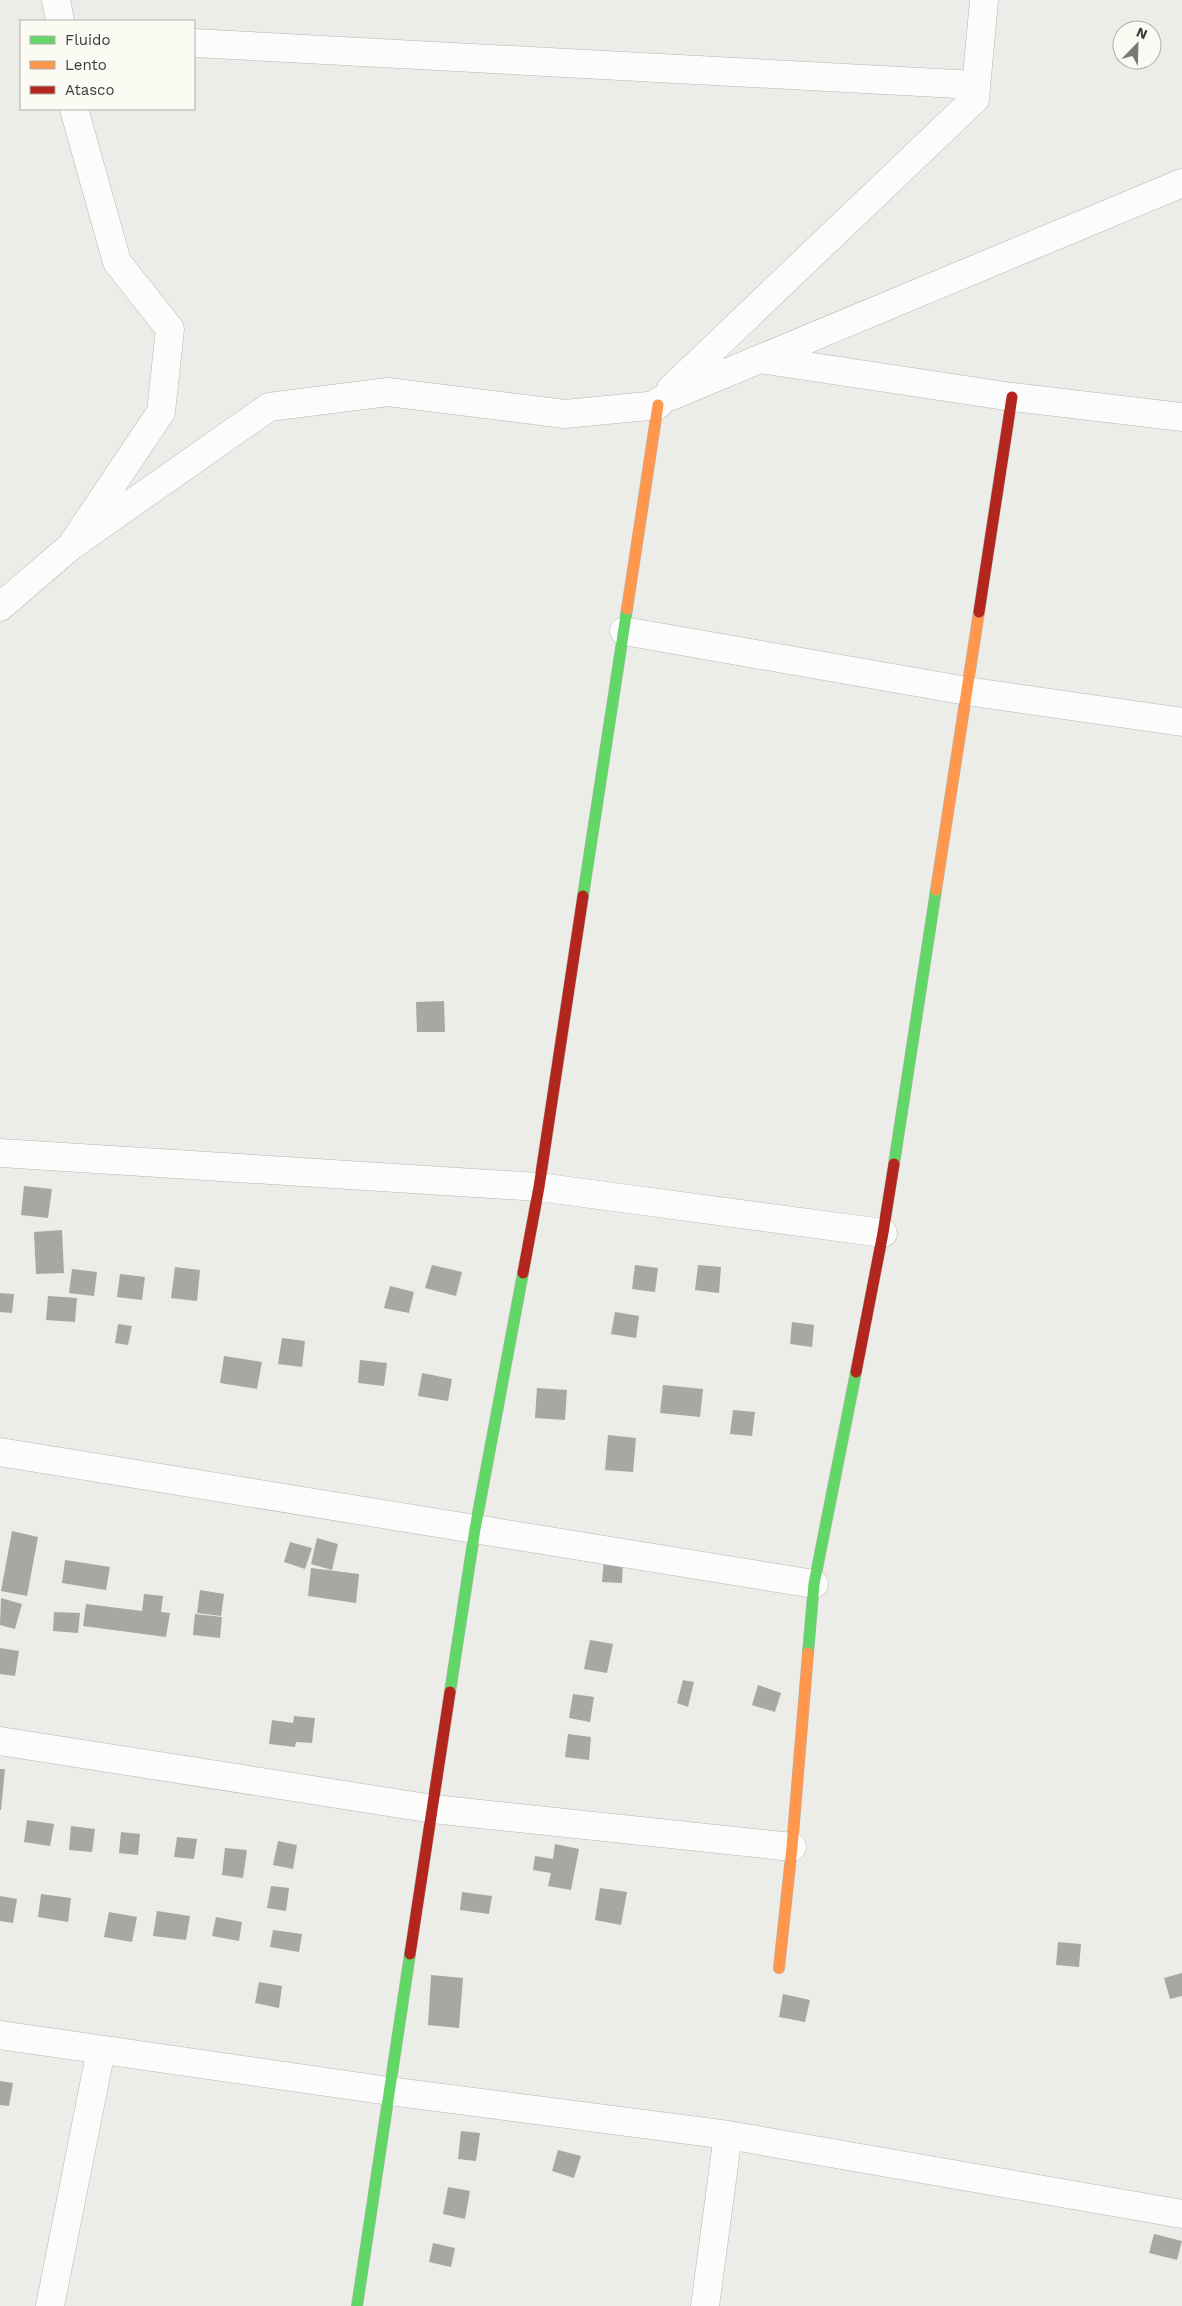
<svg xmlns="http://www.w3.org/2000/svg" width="1182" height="2306" font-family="'Work Sans',sans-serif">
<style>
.building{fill:#a7a7a4}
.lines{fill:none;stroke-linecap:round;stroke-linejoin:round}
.street-casing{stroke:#b6b6b3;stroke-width:29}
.fast-casing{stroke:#b6b6b3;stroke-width:12}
.slow-casing{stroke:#b6b6b3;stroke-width:12}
.jam-casing{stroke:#b6b6b3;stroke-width:12}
.street{stroke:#fcfcfc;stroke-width:28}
.fast{stroke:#63d668;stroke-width:11}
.slow{stroke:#ff974d;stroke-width:11}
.jam{stroke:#b3261e;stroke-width:11}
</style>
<rect width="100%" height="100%" fill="#ecece8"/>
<path class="building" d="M444,1001L445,1032H417L416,1002Z
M24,1186L52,1189L48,1218L21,1215Z
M62,1230L64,1273L36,1274L34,1232Z
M432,1265L462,1272L456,1296L425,1288Z
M635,1265L658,1268L655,1292L632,1289Z
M698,1265L721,1267L719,1293L695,1290Z
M175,1267L200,1270L197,1301L171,1298Z
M72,1269L97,1272L94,1296L69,1293Z
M120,1274L145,1277L142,1300L117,1297Z
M390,1286L414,1292L409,1313L384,1308Z
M0,1293L14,1294L12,1313L0,1312Z
M48,1296L77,1298L75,1322L46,1320Z
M615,1312L639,1316L636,1338L611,1334Z
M792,1322L814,1325L812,1347L790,1344Z
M118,1324L132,1326L128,1345L115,1343Z
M282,1338L305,1341L302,1367L278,1364Z
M224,1356L262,1362L257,1389L220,1383Z
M360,1360L387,1363L384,1386L358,1383Z
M422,1373L452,1379L448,1401L418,1396Z
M663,1385L703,1389L700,1417L660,1413Z
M537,1388L567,1390L565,1420L535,1418Z
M733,1410L755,1412L752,1436L730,1434Z
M608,1435L636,1438L633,1472L605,1470Z
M12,1531L38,1537L27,1596L1,1591Z
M317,1538L338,1544L332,1570L311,1564Z
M290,1542L312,1548L305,1569L284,1562Z
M604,1559L623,1560L622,1583L602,1582Z
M65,1560L110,1567L106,1590L62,1583Z
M311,1568L359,1574L356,1603L308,1596Z
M200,1590L224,1594L221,1616L197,1613Z
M144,1594L163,1596L161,1612L170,1613L166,1637L83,1626L86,1604L142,1611Z
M1,1598L22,1604L15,1629L0,1625Z
M54,1612L80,1613L78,1633L53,1631Z
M195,1614L222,1617L220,1638L193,1635Z
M590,1640L613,1644L607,1673L584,1669Z
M0,1648L19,1651L15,1676L0,1674Z
M683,1680L694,1682L688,1707L677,1703Z
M758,1685L781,1693L775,1712L752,1705Z
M573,1694L594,1697L590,1722L569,1718Z
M294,1716L315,1718L312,1743L296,1742L295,1747L269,1744L272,1720L293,1723Z
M568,1734L591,1737L589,1760L565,1757Z
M0,1769H5L1,1810H0Z
M27,1820L54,1824L50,1846L24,1842Z
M71,1826L95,1829L92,1852L69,1850Z
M121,1832L140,1834L138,1855L119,1853Z
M177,1837L197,1839L194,1859L174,1857Z
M278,1841L297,1845L293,1869L273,1865Z
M555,1844L579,1849L571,1890L548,1886L551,1873L533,1870L535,1856L553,1859Z
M225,1848L247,1850L243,1878L222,1875Z
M271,1886L289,1888L286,1911L267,1908Z
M600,1888L627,1892L621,1925L595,1920Z
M462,1892L492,1896L489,1914L460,1910Z
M41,1894L71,1898L68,1922L38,1917Z
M0,1896L17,1899L13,1923L0,1921Z
M157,1911L190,1916L186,1940L153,1936Z
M109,1912L137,1917L132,1942L104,1937Z
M216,1917L242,1922L239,1941L212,1936Z
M273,1930L302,1934L299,1952L270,1947Z
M1058,1942L1081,1944L1079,1967L1056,1965Z
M1182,1973V1996L1170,1999L1164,1978Z
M431,1975L463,1978L459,2028L428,2025Z
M259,1982L282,1986L279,2008L255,2003Z
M783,1994L810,2000L805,2022L779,2017Z
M0,2081L13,2083L9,2106L0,2105Z
M461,2131L480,2133L476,2161L458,2159Z
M558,2150L581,2156L574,2178L552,2171Z
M448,2187L470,2191L465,2219L443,2214Z
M1154,2234L1182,2241L1177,2260L1149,2253Z
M433,2243L455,2248L451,2267L429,2262Z"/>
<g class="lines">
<defs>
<path id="street" d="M56,0L60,21
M194,43L976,85
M760,359L1012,397L1182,417
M671,389L975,99L984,0
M71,546L269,407L388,392L565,414L658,405L659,401L1182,183
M0,607L71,546L161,412L170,329L117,262L74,109
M624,631L967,691L1182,722
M0,1153L539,1187L883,1233
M0,1452L814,1584
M0,1741L433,1809L792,1847
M0,2035L389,2091L728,2135L1182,2214
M50,2306L101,2050
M705,2306L728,2135"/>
<path id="fast" d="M583,896L627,609
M894,1164L936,890
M808,1653L814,1584L856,1372
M450,1692L475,1529L523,1273
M357,2306L410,1954"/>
<path id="slow" d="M627,609L658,405
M936,890L979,612
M779,1968L792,1847L808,1653"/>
<path id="jam" d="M979,612L1012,397
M523,1273L539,1187L583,896
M856,1372L883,1233L894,1164
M410,1954L450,1692"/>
</defs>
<use href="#street" class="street-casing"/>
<use href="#fast" class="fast-casing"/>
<use href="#slow" class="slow-casing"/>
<use href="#jam" class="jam-casing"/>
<use href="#street" class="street"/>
<use href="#fast" class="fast"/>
<use href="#slow" class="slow"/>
<use href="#jam" class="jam"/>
</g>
<rect x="20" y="20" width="175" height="90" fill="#fbfbf3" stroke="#afafa9"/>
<rect x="30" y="36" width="25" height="8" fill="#63d668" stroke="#afafa9"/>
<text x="65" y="45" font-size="15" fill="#3c3c39">Fluido</text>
<rect x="30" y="61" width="25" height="8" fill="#ff974d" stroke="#afafa9"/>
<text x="65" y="70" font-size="15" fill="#3c3c39">Lento</text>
<rect x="30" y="86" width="25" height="8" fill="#b3261e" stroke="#afafa9"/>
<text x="65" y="95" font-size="15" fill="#3c3c39">Atasco</text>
<g transform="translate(1137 45) rotate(23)"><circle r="24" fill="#fbfbf3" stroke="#afafa9"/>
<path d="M0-4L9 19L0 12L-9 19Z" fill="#7a7a76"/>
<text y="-8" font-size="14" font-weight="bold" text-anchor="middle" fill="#3c3c39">N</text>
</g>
</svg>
